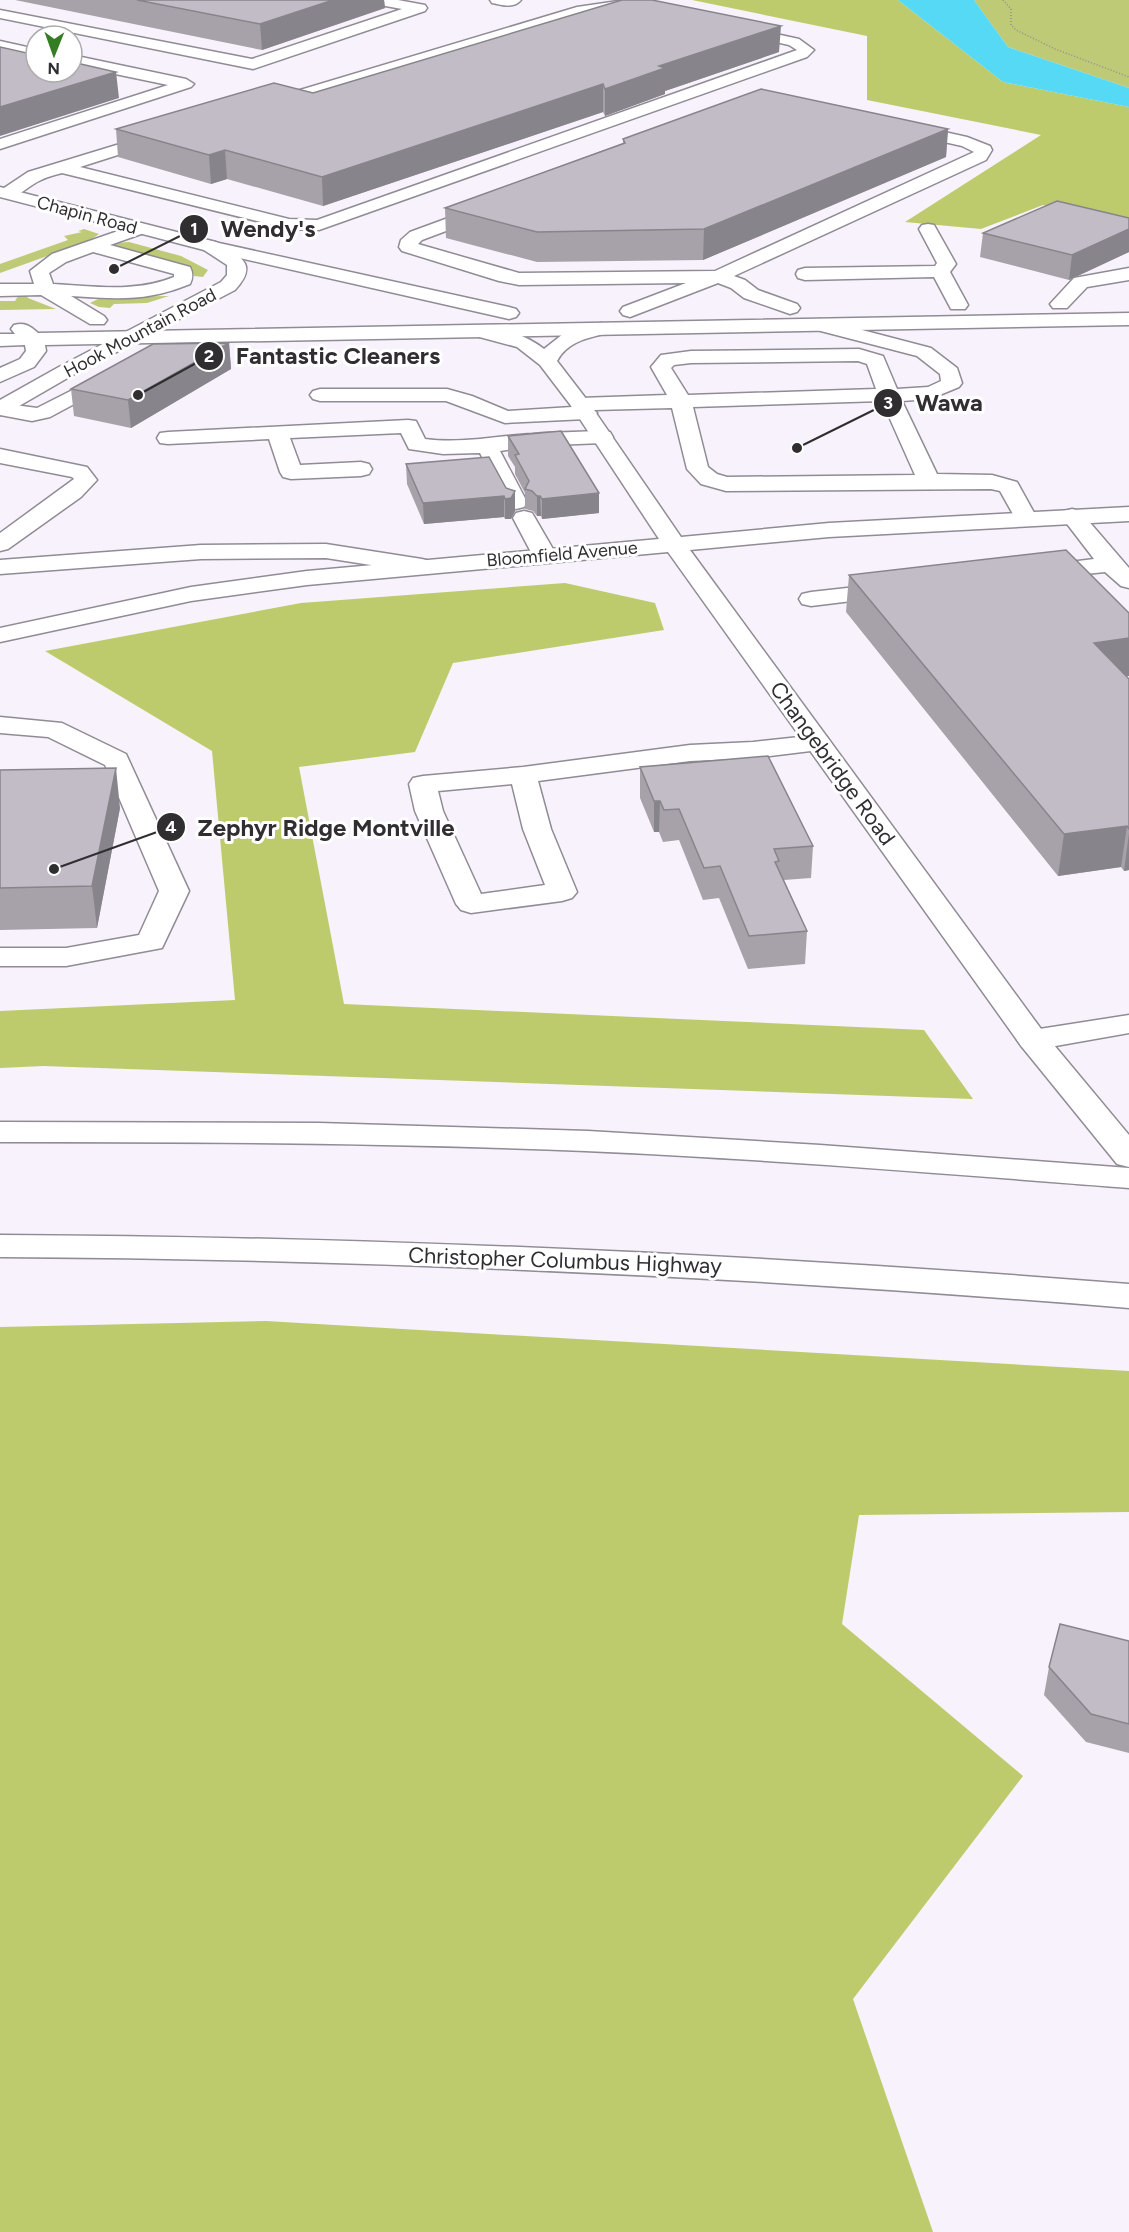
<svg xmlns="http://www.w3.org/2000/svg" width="1129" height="2232" font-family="Figtree,sans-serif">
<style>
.green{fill:#beca75}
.forest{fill:#bdcb6d}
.water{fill:#55d9f4}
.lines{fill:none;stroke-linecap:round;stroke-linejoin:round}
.minor-casing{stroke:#908b94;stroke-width:3}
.major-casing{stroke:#908b94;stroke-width:3}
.highway-casing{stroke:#908b94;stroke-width:3}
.path{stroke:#938f95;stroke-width:1.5;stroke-dasharray:1 2;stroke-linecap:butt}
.minor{fill:#fff;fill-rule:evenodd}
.major{fill:#fff;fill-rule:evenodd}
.highway{fill:#fff;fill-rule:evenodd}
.wall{fill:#a7a2aa}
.shaded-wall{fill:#88848b}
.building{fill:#c2bcc6;stroke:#88848b;stroke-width:1.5}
.labels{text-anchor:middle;stroke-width:6;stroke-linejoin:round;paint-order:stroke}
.far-street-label{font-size:18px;fill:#302e31;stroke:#fff}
.street-label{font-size:22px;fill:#302e31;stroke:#fff}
.leader{fill:none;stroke:#302e31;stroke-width:2}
.callout-dot{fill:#302e31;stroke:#fff;stroke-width:2}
.mark-label{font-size:18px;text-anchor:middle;font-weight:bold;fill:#fff}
.callout-label{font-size:24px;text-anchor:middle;font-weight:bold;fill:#302e31;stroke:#fff;stroke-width:6;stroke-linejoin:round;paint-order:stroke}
</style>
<rect width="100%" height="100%" fill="#f8f2fc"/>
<path class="green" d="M974,0H1129V88L1008,47Z
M84,229L99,234L89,241L0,273V264L68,240L64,236L82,232L78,231Z
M129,242L181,256L208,270L203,277L194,276L191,270L112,246L116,243Z
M20,293H25L28,298L56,309L0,310V301H15Z
M169,296L147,303L114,304L110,308L99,307L90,303L102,297Z"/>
<path class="forest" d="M692,0H898L1003,82L1129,107V226L1043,205L981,229L905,222L1041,135L867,100V36Z
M565,583L655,603L664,630L453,663L415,752L299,767L344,1004L924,1030L973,1099L43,1066L0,1068V1011L235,1000L212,751L45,651L301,603Z
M266,1321L1129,1371V1512L859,1515L842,1624L1023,1776L853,1999L933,2232H0V1327Z"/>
<path class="water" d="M898,0H974L1008,47L1129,88V107L1003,82Z"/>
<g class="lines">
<defs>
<path id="minor" d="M367,0H398L425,5L427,8L425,11L253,69L0,18V10L252,59L402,9L369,3Z
M490,0H521C513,9 502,5 492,3Z
M618,1L645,6L647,9L640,13L618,9L584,14L272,108H260L258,105L260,102L577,7Z
M735,25L799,39L814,50L807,57L319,230L289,229L62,173C55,175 46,177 39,181C26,187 14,203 0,196L1,190L28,172L159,132L167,137L165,140L80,167L289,219L317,220L797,50L789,45L730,32L728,29Z
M0,41L36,49V57L0,49Z
M72,55L186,79L194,84L191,87L0,149V139L168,85L72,65Z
M786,100H801L967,137L990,146L992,150L986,160L734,276L745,280L758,290L797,304L800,308L797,312L790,314L744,298L731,288L718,283L630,317L623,315L620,311L623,307L686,283L519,285L499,281L402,251L399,247L401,240L410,232L752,106ZM786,110H801L962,146L974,152L715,271L519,273L418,244L422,240L761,113Z
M138,224L144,225L147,229L144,233L110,245L190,267C193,273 193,278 190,284C146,302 117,299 71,296L104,316L107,320L104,324H90L41,295L0,296V284H34L30,271L52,254ZM93,252L174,274V277C135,293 94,286 53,284L49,273L66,262Z
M928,224L934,225L956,264L950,272L968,305L965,309H951L934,277L805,280L798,278L796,274L798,270L805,268L935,266L937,263L919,229L922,225Z
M1129,268V280L1087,287L1067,308H1053L1050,304L1074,278Z
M820,319L931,348L957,368L962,383L959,387L930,399L902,401L937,474L992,475L1017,482L1037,518L1034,523L1026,525L1018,523L1000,491L991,489L726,491L701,484L687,469L672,408L594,410L597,413L593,417L586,419L505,423L446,401H320L313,399L310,395L313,391L320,389H447L472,396L508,411L572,407L570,404L573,400L580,398L667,395L651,367L661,355L691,351L859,349L883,356L897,389L928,387L941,381L940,374L917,356L813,329L810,325L813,321ZM858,361L867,364L876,389L688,395L671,368L674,365L691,363ZM882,401L915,475L727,477L717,474L708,467L693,407Z
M112,370L119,372L122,376L119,380L50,417L32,421L0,415V403L37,408Z
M408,420L416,421L425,439C461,444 496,436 532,434C555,432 579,432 602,431L610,432L613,437L610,442L602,443L531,446L500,451L527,502L524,507L516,509L508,507L505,502L480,453L443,454L409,449L401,433L290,438L300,465L361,462L369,464L372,469L369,474L361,476L291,479L283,477L280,472L269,439L168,444L160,443L157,438L160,433L168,432Z
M0,449L87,467L97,480L81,497L8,549L0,551V533L74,479L72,477L0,463Z
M1072,509L1080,511L1129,568V588L1121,586L1105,572L1038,579L1030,577L1026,572L1030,567L1094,559L1061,516L1064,511Z
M524,511L532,513L535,518L557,556L553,561L545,563L537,561L533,556L513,518L516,513Z
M326,544L422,559L430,561L434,566L430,571L422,573L326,558L201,559L0,574V560L201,545Z
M892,583L901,585L904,590L901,595L811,606L802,604L799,599L802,594L811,592Z
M0,717L62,723L126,754L189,891L162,948L66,966H0V948H66L139,935L159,891L105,765L48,737L0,733Z
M818,735L827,737L831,743L827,749L753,758L690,761L538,781L551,829L577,892L572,898L562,901L471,913L461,910L456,904L415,811L409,784L413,778L423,776L523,767L690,745L753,742ZM512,784L523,829L545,885L481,894L443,811L438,791Z
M1129,1015V1033L1033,1050L1022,1047L1017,1040L1022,1033L1033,1030Z"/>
<path id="major" d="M0,187L216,242C239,256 260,263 235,290L71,376L7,413L0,415V400L57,368L221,282L227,275V265L204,250L0,197Z
M601,323L608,325L611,329L608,333C588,338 568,341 557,361L587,400L681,537L829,523L1129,507V521L829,537L690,550L1044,1033L1129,1135V1167L1117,1164L1022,1047L668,552L307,585L191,601L0,642V628L191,587L307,571L659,539L572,407L540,365L517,347L472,335L469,331L472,327C493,322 528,336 544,349L563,334Z"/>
<path id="highway" d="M210,241L509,307L516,309L519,313L516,317L509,319L204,250L201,246L204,242Z
M1129,313V325L45,345L46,351L34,367L0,382V368L20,359L26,351L25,345L0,346V334H15L11,329L14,325C25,322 30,326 38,333Z
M0,402L7,404L11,409L8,413L0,415Z
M0,1122L319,1123L588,1131L820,1145L1129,1168V1188C948,1174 767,1159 585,1151C390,1143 195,1142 0,1142Z
M0,1235C377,1237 753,1254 1129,1284V1308C753,1277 377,1259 0,1257Z"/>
</defs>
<use href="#minor" class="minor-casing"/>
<use href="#major" class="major-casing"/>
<use href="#highway" class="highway-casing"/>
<path class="path" d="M1003,0L1011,9V25L1016,30L1055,49L1129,77"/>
<use href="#minor" class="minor"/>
<use href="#major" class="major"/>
<use href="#highway" class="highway"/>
</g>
<path class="wall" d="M15,0H384L385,8L262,50Z
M779,52L665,91V94L605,116L603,112L323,206L227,179L211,184L118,157L116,129Z
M948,129L946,157L703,260L537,262L446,238L445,208L623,143V139Z
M1129,218V252L1069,280L980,257L983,233Z
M229,343L231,369L131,428L74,416L71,389Z
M508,436L599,493V513L542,519L541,516H537L533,511L525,509V493L515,474V467L508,456Z
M406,464L515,491V511L511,519H505L504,517L424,524L407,484Z
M849,575L1129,613V676H1126L1129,679V870L1124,871L1121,867L1058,876L846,612Z
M640,767L813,846L811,878L784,880L807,931L805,964L748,969L719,898L703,900L679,840L663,842L659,832H654L640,798Z
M0,770L120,808L97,928L0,930Z
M1129,1641V1753L1086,1742L1044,1695L1049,1667Z"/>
<path class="shaded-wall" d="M334,0H384L385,8L262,50L260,24Z
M781,26L779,52L665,91V94L605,116V89L659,66Z
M116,72L119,98L0,136V107Z
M603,84V112L323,206L322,177Z
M948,129L946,157L703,260L704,229Z
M225,150L227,179L211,184L209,155Z
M1129,229V252L1069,280L1072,255Z
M229,343L231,369L131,428L128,400Z
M515,491V511L511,519H505V499Z
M599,493V513L542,519V499Z
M504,496V517L424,524L423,503Z
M537,496H540L541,516H537Z
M1129,638V676L1089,681L1094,643Z
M116,768L120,808L97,928L92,886Z
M654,801H660L659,832H654Z
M1127,826L1121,867L1058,876L1064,834Z
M1129,833V870L1124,871Z"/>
<path class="building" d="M137,0H333L260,24Z
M622,0H652L781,26L659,66L665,68L605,89L603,84L322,177L225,150L209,155L116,129L274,83L313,93Z
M0,47L36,55V72H72V62L116,72L0,107Z
M761,89L948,129L704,229L537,232L445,208L625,143L623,139Z
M1057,201L1129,218V229L1072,255L983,233Z
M229,343L128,400L71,389L153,344Z
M561,431L599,493L542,499L540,496H537L532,491L525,489L529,481L515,455L519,454L508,436Z
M489,457L506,488L515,491L511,498L505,499L504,496L423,503L406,464Z
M1066,550L1129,613V638L1094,643L1129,679V829L1127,826L1064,834L849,575Z
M768,756L813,846L774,849L779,861L775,862L807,931L749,936L720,866L704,868L679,809L664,810L660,801H654L640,767Z
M116,768L92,886L0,888V770Z
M1060,1624L1129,1641V1724L1091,1714L1049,1667Z"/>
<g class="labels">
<g class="far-street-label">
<text transform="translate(87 215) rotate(15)" y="6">Chapin Road</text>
<text transform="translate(140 333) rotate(-28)" y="6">Hook Mountain Road</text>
<text transform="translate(562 554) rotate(-5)" y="6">Bloomfield Avenue</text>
</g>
<g class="street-label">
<text transform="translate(833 763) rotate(54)" y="8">Changebridge Road</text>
<text transform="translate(565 1260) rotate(2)" y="8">Christopher Columbus Highway</text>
</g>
</g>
<path class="leader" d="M114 269L194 229M138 395L209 356M797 448L888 403M54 869L171 827"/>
<g class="callout-dot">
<circle cx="114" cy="269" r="6"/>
<circle cx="138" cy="395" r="6"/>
<circle cx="797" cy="448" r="6"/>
<circle cx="54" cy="869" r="6"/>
<circle cx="194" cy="229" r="15"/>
<circle cx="209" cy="356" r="15"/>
<circle cx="888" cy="403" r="15"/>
<circle cx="171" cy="827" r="15"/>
</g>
<g class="mark-label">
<text x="194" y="235">1</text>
<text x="209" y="362">2</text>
<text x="888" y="409">3</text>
<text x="171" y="833">4</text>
</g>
<g class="callout-label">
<text x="268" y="237">Wendy's</text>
<text x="338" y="364">Fantastic Cleaners</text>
<text x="949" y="411">Wawa</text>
<text x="326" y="836">Zephyr Ridge Montville</text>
</g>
<g transform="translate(54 54) rotate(181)"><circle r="28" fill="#ffffff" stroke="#acabad" stroke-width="1.5"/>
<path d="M0-4.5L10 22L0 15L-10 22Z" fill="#357d22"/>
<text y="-9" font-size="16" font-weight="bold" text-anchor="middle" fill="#302e31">N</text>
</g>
</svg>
